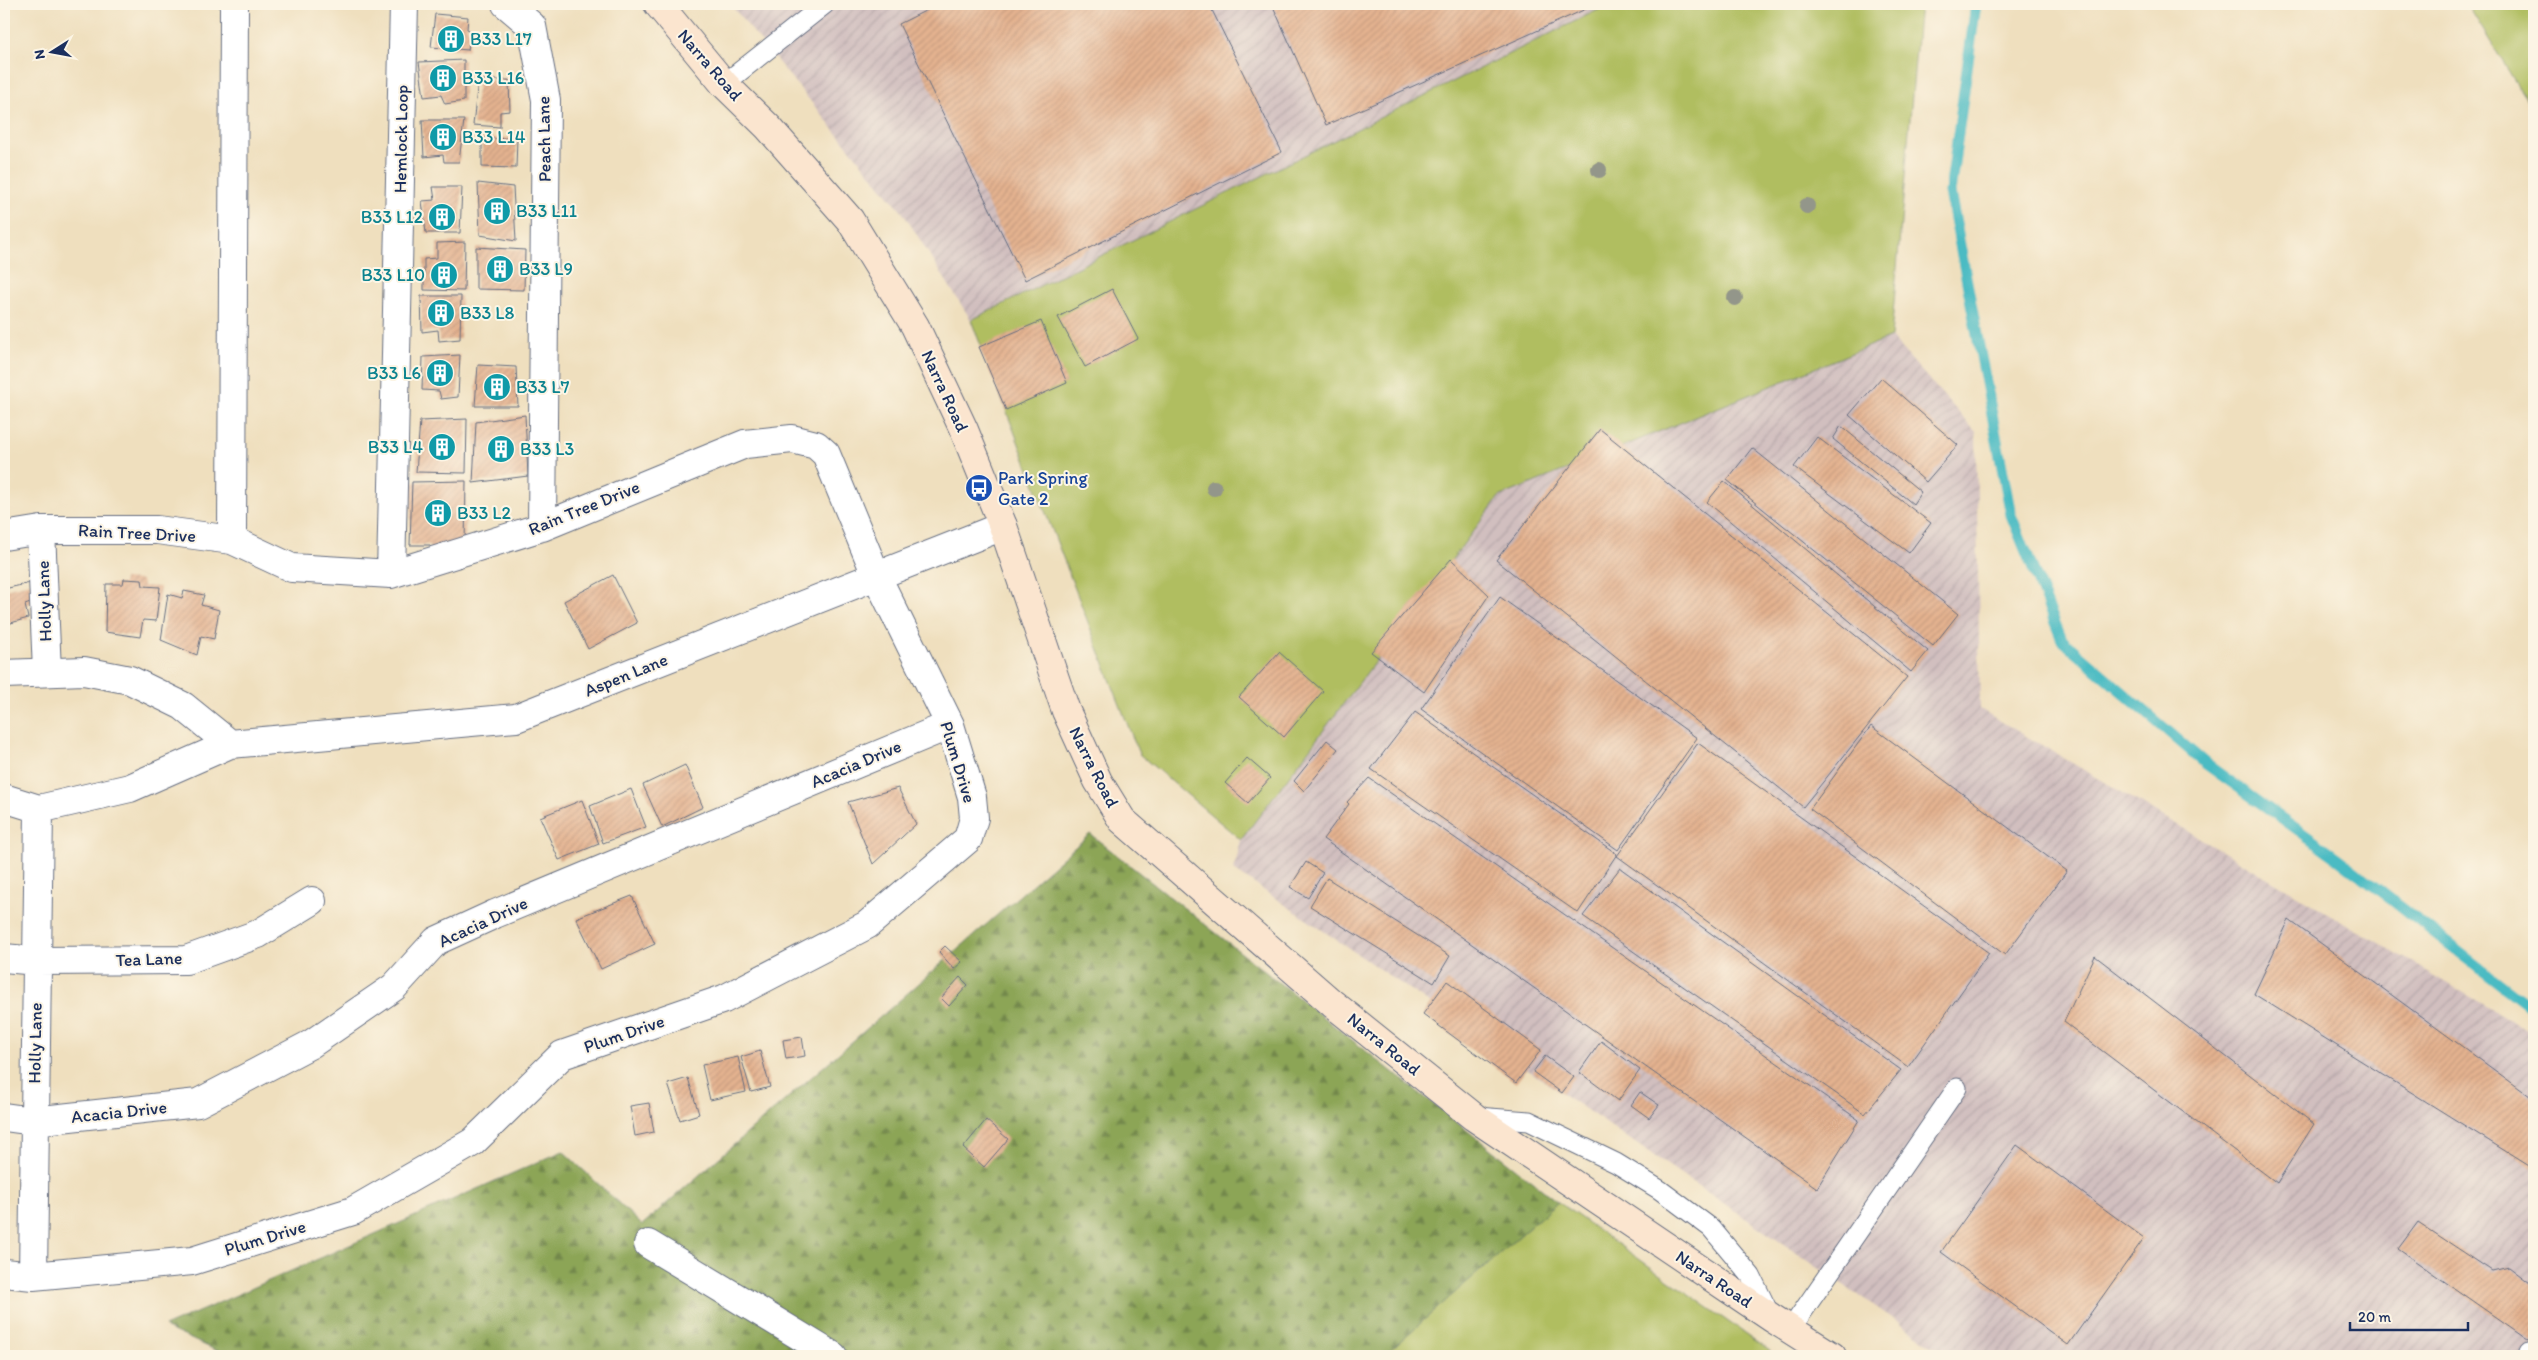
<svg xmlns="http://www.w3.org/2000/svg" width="2538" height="1360" font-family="Itim,sans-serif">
<defs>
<pattern id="industrial-furrows" width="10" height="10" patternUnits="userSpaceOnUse" patternTransform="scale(1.25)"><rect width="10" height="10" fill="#d1bfbf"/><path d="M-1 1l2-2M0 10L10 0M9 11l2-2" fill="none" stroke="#b3a4a7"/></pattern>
<pattern id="forest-firs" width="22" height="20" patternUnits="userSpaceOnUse" patternTransform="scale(1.25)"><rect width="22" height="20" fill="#8ca557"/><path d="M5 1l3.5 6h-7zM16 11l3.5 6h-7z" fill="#72874b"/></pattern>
<pattern id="building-hatch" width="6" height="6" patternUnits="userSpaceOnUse" patternTransform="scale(1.25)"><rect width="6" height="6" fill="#e4b28f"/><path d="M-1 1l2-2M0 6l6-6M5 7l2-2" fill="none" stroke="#c3997e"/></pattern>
</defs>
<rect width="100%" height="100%" fill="#fcf5e5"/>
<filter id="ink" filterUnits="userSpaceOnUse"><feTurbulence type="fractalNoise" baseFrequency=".02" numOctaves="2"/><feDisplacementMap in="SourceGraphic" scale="10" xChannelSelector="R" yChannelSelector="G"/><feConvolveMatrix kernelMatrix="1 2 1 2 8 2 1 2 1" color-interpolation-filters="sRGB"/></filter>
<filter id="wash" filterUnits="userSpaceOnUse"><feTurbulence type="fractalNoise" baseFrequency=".0096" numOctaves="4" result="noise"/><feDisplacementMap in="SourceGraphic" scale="20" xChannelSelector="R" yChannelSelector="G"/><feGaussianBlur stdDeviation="1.12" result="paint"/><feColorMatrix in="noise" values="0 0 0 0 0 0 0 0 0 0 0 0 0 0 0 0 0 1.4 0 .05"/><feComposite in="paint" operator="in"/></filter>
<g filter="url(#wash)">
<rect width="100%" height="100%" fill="#efdfbe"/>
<path fill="url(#industrial-furrows)" d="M730,4h880l-639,316 -68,-107z
M1891,337l85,95 4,277 554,325v322h-586l-714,-486 7,-30 258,-343z"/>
<path fill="#b0be61" stroke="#667660" d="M1610,4h310l-29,333 -392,160 -258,343 -102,-86 -168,-434z
M2467,4h67v108z
M1558,1202l219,154h-394z"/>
<path fill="url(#forest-firs)" stroke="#546a5a" d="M1090,834l468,368 -175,154h-1154l-65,-29 399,-176 79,74z"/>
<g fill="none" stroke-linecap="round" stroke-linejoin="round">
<path stroke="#4cbbc3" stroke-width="11" d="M1976,4l-26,188 61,323 51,125 144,124 134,96 194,150"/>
</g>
<g id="blocks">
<path fill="url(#building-hatch)" d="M939,4h270l73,148 -257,128 -126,-256z
M1272,4h325l-271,121z
M435,14l33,3 -1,12 4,2 -3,19 -37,-3z
M464,60v41l-19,3 -4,-9 -17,2 -5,-35z
M478,80h31l1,31 -10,1v15l-27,-2z
M422,120h42l-5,42h-15l-1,-7 -19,2z
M517,138l-1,30 -34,-1v-28z
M478,183l35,4 3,54 -36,-6z
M433,187h29l-2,46h-34l-4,-32 13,-1z
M465,242l-1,49 -40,-1v-31l13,-1v-15z
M476,247l49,3 -1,40 -48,-1z
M1112,289l26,50 -53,28 -27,-50z
M421,296h40l-1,43 -21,2 -1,-11 -16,2z
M1041,321l26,62 -61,27 -27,-63z
M460,355l-2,42 -17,2 -2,-8 -17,-1 1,-33z
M478,365l38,2 2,39h-43z
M1881,378l77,67 -32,37 -77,-67z
M525,415l3,61 -55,7 3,-61z
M467,419l-1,54 -50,-1 4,-51z
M1841,426l80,66 -8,12 -80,-65z
M1600,429l307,248 -104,130 -307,-247z
M1817,437l114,86 -22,30 -115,-86z
M1752,448l206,166 -25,32 -206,-166z
M466,481l-1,63 -33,9 -2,-8h-20l2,-63z
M1724,481l204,170 -17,21 -204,-170z
M1451,559l38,36 -65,97 -53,-40z
M613,575l24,48 -49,26 -24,-48z
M124,579l18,1 1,6 17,1 -4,34 -13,-1 -3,17 -35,-5 1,-48h17z
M30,583l3,19 -8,3 3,13 -24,7v-36z
M184,591l20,4 -3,10 18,5 -5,29 -13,-3 -4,19 -36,-15 7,-46 14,4z
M1500,597l197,141 -79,112 -197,-141z
M1279,652l44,39 -39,46 -45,-40z
M1415,712l202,142 -39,59 -207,-144z
M1871,726l196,145 -62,84 -195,-146z
M1327,740l11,9 -34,42 -10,-10z
M1698,743l291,210 -81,114 -291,-211z
M1247,758l23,20 -22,25 -23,-20z
M685,765l18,42 -41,20 -19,-42z
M1369,778l490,342 -42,68 -494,-349 26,-35 -2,-2z
M898,788l18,36 -43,40 -25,-62z
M631,789l15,38 -43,16 -13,-37z
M582,800l17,44 -40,16 -19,-43z
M1306,862l17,11 -15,25 -18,-11z
M1620,868l281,202 -36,44 -282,-198z
M1327,878l123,78 -16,27 -124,-77z
M632,896l23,48 -54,25 -25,-51z
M2289,920l245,179v70l-280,-175z
M945,946l17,16 -8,7 -15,-17z
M2095,956l219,168 -37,59 -213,-161z
M960,977l8,8 -19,21 -8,-8z
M1447,981l94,69 -25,33 -93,-69z
M802,1037l3,19 -19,3 -3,-19z
M1601,1041l39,29 -22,31 -39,-29z
M760,1051l10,36 -19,5 -10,-35z
M1545,1056l29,21 -12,16 -29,-21z
M738,1057l8,35 -36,8 -8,-35z
M688,1078l11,36 -19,6 -12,-36z
M1640,1092l19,13 -10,13 -18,-13z
M649,1103l5,29 -19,4 -5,-30z
M986,1120l22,19 -24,28 -21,-19z
M2017,1145l127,93 -76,107 -127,-93z
M2418,1222l74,49 17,-4 25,19v58l-136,-95z"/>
</g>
</g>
<g filter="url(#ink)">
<use href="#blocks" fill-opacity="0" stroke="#656d80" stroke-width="1"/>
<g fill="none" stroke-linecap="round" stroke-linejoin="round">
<g stroke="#656d80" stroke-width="21">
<path id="lane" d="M724,84l101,-80
M1477,1117l52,4 87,42 44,27 51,38 40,48 19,39
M1790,1330l167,-242
M2529,1352l5,4"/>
</g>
<g stroke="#656d80" stroke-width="30">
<path id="street" d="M506,4l26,22 14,74 -4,427
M41,530l6,142
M4,536l37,-6h116l75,10 60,28 99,6 151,-47 203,-83 47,-5 24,6 10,9 50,121 74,150 22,72 2,21 -6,21 -101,86 -143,74 -162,56 -89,87 -120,69 -161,50 -159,15 -29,-3
M232,540l2,-536
M391,574l13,-570
M4,674l80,-3 46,9 53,26 47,38
M4,798l35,11 91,-21 100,-44 286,-26 487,-192
M4,958l33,3 149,-1 72,-26 54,-33
M4,1117l29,4 165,-18 113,-59 83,-57 42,-46 59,-27 455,-189
M648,1244l185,112
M33,1276l6,-467"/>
</g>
<g stroke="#656d80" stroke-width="30">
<path id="secondary" d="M658,4l66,80 44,43 82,93 65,106 49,104 39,96 63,185 32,70 24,39 211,184 141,113 298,201 60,38"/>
</g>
<use href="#lane" stroke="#fff" stroke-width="19"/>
<use href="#street" stroke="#fff" stroke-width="28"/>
<use href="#secondary" stroke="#fbe5cf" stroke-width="28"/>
</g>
<g fill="#93968a">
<circle cx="1599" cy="170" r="8"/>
<circle cx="1807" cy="206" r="8"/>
<circle cx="1735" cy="298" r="8"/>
<circle cx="1214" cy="488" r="8"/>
</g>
</g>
<defs>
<g id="building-disc" transform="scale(1.4375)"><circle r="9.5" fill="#0f9aa8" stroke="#fcf5e5"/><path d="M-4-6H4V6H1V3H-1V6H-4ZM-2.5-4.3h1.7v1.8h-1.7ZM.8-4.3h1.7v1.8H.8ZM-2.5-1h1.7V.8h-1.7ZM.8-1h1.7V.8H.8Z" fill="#fff"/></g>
<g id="bus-disc" transform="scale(1.4375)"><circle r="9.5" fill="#1a4fb4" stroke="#fcf5e5"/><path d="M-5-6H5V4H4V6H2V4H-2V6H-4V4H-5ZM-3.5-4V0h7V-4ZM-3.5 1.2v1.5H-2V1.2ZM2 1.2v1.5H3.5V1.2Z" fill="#fff"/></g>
</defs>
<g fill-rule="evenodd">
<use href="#building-disc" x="451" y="39"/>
<use href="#building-disc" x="443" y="78"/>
<use href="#building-disc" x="443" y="137"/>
<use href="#building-disc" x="497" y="211"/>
<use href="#building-disc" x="442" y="217"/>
<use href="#building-disc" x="500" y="269"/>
<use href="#building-disc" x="444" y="275"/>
<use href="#building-disc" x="441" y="313"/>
<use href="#building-disc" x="440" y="373"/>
<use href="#building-disc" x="497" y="387"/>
<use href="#building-disc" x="442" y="447"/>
<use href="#building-disc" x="501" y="449"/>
<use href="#bus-disc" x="979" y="488"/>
<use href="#building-disc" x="438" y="513"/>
</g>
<g text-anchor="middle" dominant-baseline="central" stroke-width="4" stroke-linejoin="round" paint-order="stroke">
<g font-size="18" fill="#0d838f" stroke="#fcf5e5" text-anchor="start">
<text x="470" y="39">B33 L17</text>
<text x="462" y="78">B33 L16</text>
<text x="462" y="137">B33 L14</text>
<text x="516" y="211">B33 L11</text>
<text x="423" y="217" text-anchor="end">B33 L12</text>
<text x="519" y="269">B33 L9</text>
<text x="425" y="275" text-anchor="end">B33 L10</text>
<text x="460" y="313">B33 L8</text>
<text x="421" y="373" text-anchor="end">B33 L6</text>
<text x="516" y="387">B33 L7</text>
<text x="423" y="447" text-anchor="end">B33 L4</text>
<text x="520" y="449">B33 L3</text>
<text x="457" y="513">B33 L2</text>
</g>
<g font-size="18" fill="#1b2f5e" stroke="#fcf5e5">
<text transform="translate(710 65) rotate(49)">Narra Road</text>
<text transform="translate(401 139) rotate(-89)">Hemlock Loop</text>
<text transform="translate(544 139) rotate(-91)">Peach Lane</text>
<text transform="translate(945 391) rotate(65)">Narra Road</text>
<text transform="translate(584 508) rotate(-22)">Rain Tree Drive</text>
<text transform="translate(137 533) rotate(3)">Rain Tree Drive</text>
<text transform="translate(44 601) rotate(-92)">Holly Lane</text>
<text transform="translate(626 675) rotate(-22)">Aspen Lane</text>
<text transform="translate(958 762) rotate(73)">Plum Drive</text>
<text transform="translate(856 764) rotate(-23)">Acacia Drive</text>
<text transform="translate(1094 767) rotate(63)">Narra Road</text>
<text transform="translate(483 922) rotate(-25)">Acacia Drive</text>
<text transform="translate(149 959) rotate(-2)">Tea Lane</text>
<text transform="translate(624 1034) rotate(-19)">Plum Drive</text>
<text transform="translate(35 1043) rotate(-89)">Holly Lane</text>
<text transform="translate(1384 1044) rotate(39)">Narra Road</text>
<text transform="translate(119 1112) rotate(-6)">Acacia Drive</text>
<text transform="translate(265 1238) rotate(-17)">Plum Drive</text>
<text transform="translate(1714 1279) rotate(34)">Narra Road</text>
</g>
<g font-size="18" fill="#164399" stroke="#fcf5e5" text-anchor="start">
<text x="998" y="478">Park Spring<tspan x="998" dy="21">Gate 2</tspan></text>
</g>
</g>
<rect width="2538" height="1360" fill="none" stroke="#fcf5e5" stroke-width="20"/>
<g transform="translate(52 52) rotate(259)" stroke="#fcf5e5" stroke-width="4" paint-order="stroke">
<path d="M0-4L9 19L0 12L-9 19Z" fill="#1b2f5e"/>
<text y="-8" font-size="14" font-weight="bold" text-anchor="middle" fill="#1b2f5e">N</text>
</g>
<path d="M2350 1322v8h118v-8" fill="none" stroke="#1b2f5e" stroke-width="2.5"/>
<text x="2358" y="1322" font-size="15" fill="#1b2f5e" stroke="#fcf5e5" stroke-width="4" paint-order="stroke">20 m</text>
</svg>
